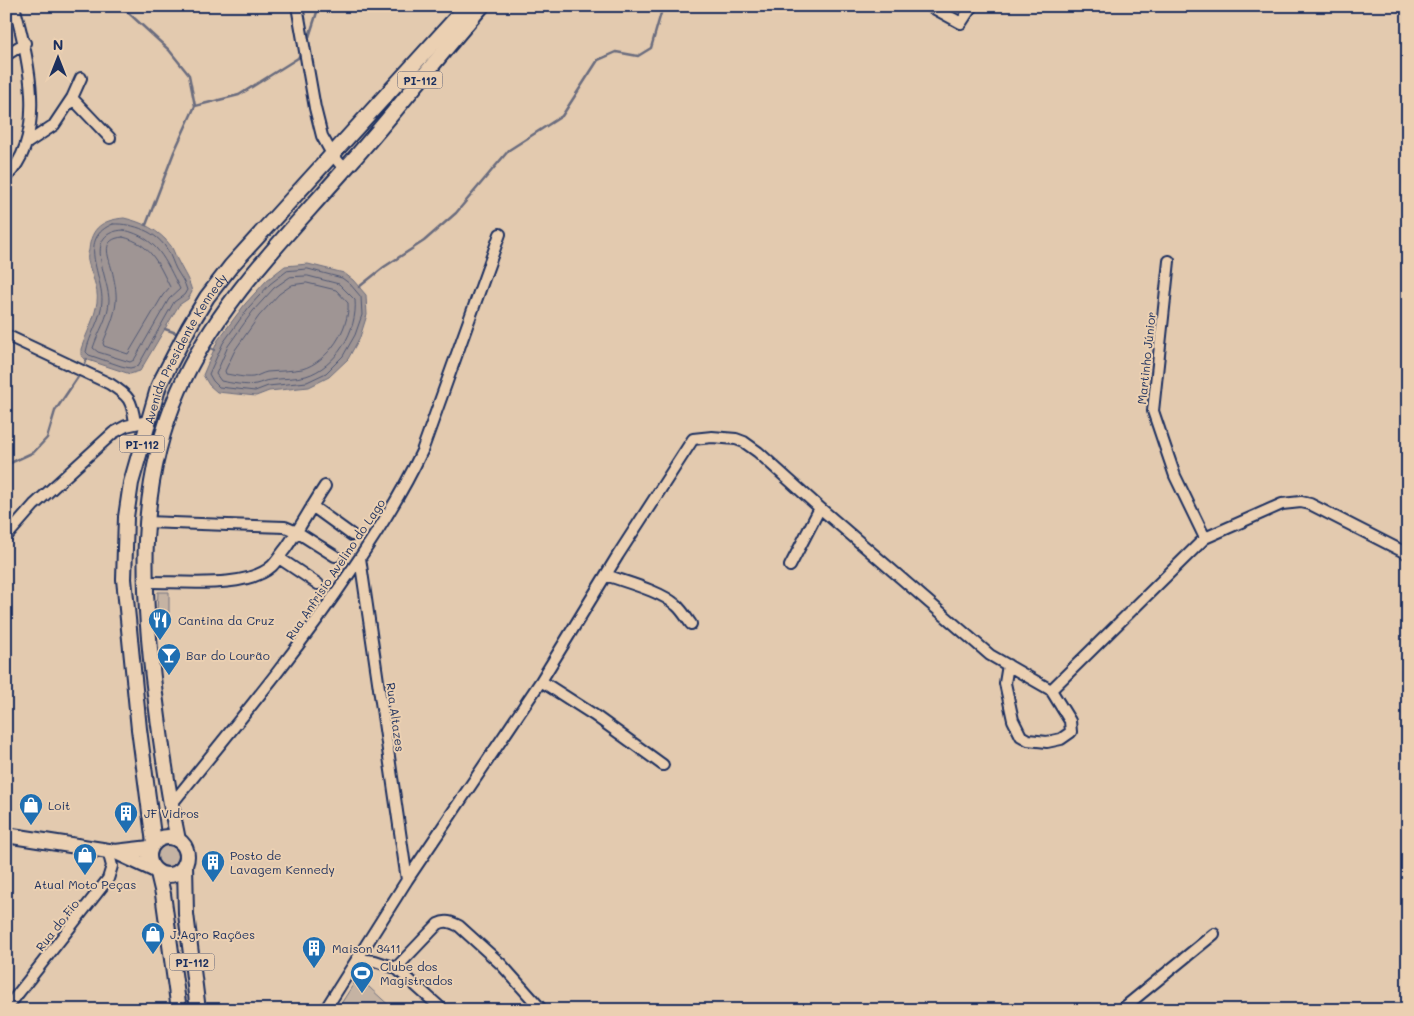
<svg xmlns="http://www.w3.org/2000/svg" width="1414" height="1016" font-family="Mali,sans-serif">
<rect width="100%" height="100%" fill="#e3caaf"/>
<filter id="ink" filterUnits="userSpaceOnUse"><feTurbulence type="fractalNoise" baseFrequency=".02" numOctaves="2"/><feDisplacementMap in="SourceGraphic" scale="10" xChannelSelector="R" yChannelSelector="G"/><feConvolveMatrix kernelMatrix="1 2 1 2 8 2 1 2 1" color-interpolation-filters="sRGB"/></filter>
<g filter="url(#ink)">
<path fill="#c5b3a3" stroke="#707180" d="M158,592h11v21h-12z
M154 856a14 14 0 1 1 28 0a14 14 0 1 1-28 0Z
M358,977l36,33h-57z"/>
<path fill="#9f9594" stroke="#6a6c7e" d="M124,218c18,4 35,12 47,28 3,5 5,12 8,17 5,10 11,18 13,29l-4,7 -9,6 -39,66 -10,3 -36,-12 -11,-4 -2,-3v-6c5,-15 14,-31 16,-47 2,-14 -6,-27 -9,-41 -1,-3 0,-8 1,-11 2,-23 14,-30 35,-32z
M308,264l36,9 9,7 13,15 1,20 -7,22 -12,22 -19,18 -20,10 -40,4 -13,5 -39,-4 -8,-7 -6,-10 15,-35 27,-36 22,-24 18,-14z"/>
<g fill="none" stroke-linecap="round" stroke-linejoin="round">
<path stroke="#505874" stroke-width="1" d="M113,224c20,-1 45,8 55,27 3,5 5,12 8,18 4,7 9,13 11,21l-3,5 -10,7 -36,64 -8,2 -9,-2 -32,-11 -3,-3c3,-17 16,-34 16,-52 0,-27 -25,-62 11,-76z
M124,230c34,8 41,30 56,59l-11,10 -35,61 -4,2 -32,-10 -5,-4c5,-16 16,-31 16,-48 -1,-25 -27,-68 15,-70z
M123,237c28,7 35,26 47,50l-7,8 -35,59 -24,-8 -1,-3c5,-13 12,-27 13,-41 1,-10 -2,-23 -4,-32 -4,-15 -12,-31 11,-33z
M308,269l34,9 8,6 11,13 1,18 -7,20 -12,21 -17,17 -19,9 -39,4 -13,5 -36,-4 -6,-6 -4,-7 14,-31 26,-36 21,-23 17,-13z
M308,276l31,8 16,16c3,30 -19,67 -49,76 -11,3 -24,2 -35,4 -6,0 -10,3 -15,4 -10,2 -25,-1 -35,-3l-5,-7 12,-28 25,-35 21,-23 16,-11z
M307,283l29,7 12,13c2,25 -20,59 -46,66 -11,2 -23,2 -35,3 -5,1 -9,4 -14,5 -8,1 -20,-2 -27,-3l-1,-3 10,-21 24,-34 20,-22 13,-9z"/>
<path stroke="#6a6c7e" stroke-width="2.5" d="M121,6l48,44 20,25 6,31 -21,46 -28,73
M307,43l12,-37
M195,106l44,-11 59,-37 4,-6
M359,287l25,-20 40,-26 32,-28 53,-63 53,-34 36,-56 18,-8 22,4 13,-8 12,-42
M165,329l14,5
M207,346l7,4
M85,363l2,-4
M6,465l28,-13 13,-14 8,-27 23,-34"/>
<g stroke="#1b2f5e" stroke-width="14">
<path id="minor" d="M297,6l18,102 7,28 10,18 13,16
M930,6l31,17 11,-17
M6,55l19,-12
M72,98l38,40
M27,143l27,-18 18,-27 9,-20
M6,177c42,-40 22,-122 8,-171
M1169,261l-16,150 22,65 30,62
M6,335l104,49c19,12 22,16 25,39
M312,506l40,29
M146,522l139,5 12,5 38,24
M6,537l28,-32 79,-72 13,-7 22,-5
M279,558l39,26
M360,558l47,322
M790,566l30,-58
M606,575c19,7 55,16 70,30 6,5 10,12 15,19
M145,582c34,-1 101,8 127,-16 5,-5 9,-12 14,-18 14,-20 25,-41 39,-62
M1008,665l-3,18 8,37 8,16 7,4 19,2 14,-3 10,-7 -1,-11 -19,-31
M541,681l53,34 69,50
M171,805c62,-77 125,-152 180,-234 26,-38 51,-77 71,-120l78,-217
M357,959l18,2 21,7 47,42
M396,968l42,-44c8,-4 13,-2 21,2l42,38 41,46
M6,1009l102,-130 4,-13 -4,-15
M325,1010l82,-130 134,-199 77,-126 75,-116 19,-2 24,2 8,3 14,10 62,56 170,147 61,35 154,-152 77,-34 19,-2 9,2 98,50
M1121,1010l93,-76"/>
</g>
<g stroke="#1b2f5e" stroke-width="18">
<g id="major">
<path d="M6,835l109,17 35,-4"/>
<circle cx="168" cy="856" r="19"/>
<path d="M178,840c-10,-48 -17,-97 -23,-146 -13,-103 -19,-206 24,-304 37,-85 105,-151 165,-220 48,-53 91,-110 138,-164"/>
<path id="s1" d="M154,843l-15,-114 -15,-150 2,-62 5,-34 28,-98 30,-58 18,-30 24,-31 236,-260"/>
<path d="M116,852l37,17"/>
<path d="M185,864l1,50 12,96"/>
<path d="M158,873l5,21 16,116"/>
</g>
</g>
<use href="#minor" stroke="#ebd0b2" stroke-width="10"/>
<use href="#major" stroke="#ebd0b2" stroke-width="14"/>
</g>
</g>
<defs>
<g id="restaurant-pin" transform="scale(1.25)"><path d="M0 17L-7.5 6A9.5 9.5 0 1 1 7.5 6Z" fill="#1f6fb2" stroke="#ebd0b2"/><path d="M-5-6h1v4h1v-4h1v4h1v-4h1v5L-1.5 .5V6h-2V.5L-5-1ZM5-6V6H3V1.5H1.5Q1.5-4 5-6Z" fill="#fff"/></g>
<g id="bar-pin" transform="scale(1.25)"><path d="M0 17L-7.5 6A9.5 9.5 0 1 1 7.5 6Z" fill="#1f6fb2" stroke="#ebd0b2"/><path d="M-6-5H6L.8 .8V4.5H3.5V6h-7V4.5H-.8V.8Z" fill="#fff"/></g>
<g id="shop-pin" transform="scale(1.25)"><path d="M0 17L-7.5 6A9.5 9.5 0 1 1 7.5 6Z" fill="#1f6fb2" stroke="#ebd0b2"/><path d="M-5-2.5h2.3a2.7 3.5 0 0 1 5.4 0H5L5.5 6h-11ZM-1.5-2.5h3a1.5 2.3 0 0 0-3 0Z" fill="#fff"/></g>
<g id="building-pin" transform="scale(1.25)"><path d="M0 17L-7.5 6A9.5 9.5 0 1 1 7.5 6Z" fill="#1f6fb2" stroke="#ebd0b2"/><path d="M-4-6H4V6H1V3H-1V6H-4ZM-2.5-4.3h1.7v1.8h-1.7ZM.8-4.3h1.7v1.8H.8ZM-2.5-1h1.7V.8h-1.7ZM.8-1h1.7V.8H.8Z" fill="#fff"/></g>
<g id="stadium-pin" transform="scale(1.25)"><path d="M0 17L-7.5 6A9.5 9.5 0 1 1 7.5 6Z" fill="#1f6fb2" stroke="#ebd0b2"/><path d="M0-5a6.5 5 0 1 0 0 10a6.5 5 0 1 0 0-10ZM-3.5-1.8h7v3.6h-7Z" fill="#fff"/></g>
</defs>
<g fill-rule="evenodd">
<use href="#restaurant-pin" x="160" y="620"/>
<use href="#bar-pin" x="169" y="655"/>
<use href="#shop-pin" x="31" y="805"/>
<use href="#building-pin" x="126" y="813"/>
<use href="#shop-pin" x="85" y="855"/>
<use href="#building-pin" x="213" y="862"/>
<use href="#shop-pin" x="153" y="934"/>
<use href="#building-pin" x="314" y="948"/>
<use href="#stadium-pin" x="362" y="973"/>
</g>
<g text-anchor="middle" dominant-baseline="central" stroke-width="4" stroke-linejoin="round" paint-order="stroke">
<g fill="#ebd0b2" stroke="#595f77" stroke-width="1">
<rect x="397.5" y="71.5" width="45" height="17" rx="4"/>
<rect x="119.5" y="435.5" width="45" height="17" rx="4"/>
<rect x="169.5" y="953.5" width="45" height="17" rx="4"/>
</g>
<g font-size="11" font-weight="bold" fill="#1b2f5e">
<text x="420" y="80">PI-112</text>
<text x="142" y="444">PI-112</text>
<text x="192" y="962">PI-112</text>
</g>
<g font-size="12" fill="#1b2f5e" stroke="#ebd0b2">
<text stroke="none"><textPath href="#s1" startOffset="508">Avenida Presidente Kennedy</textPath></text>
<text transform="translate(1146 358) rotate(-84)">Martinho Júnior</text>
<text transform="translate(335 569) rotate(-56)">Rua Anfrisio Avelino do Lago</text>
<text transform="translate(396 717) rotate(82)">Rua Altazes</text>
<text transform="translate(57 925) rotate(-52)">Rua do Fio</text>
</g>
<g font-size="12" fill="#1b2f5e" stroke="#ebd0b2" text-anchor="start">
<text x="178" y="620">Cantina da Cruz</text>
<text x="186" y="655">Bar do Lourão</text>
<text x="48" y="805">Loit</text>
<text x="144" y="813">JF Vidros</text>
<text x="230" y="855">Posto de<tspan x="230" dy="14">Lavagem Kennedy</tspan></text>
<text x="85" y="884" text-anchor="middle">Atual Moto Peças</text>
<text x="170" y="934">J.Agro Rações</text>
<text x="332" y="948">Maison 3411</text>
<text x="380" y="966">Clube dos<tspan x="380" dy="14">Magistrados</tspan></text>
</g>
</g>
<rect width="1414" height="1016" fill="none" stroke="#ebd0b2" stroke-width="25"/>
<rect x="12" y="12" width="1389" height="991" fill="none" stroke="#1b2f5e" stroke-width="2" filter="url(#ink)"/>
<g transform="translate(58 58)" stroke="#ebd0b2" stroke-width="4" paint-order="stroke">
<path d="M0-4L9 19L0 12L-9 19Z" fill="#1b2f5e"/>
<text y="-8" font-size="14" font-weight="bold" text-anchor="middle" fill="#1b2f5e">N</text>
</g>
</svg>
